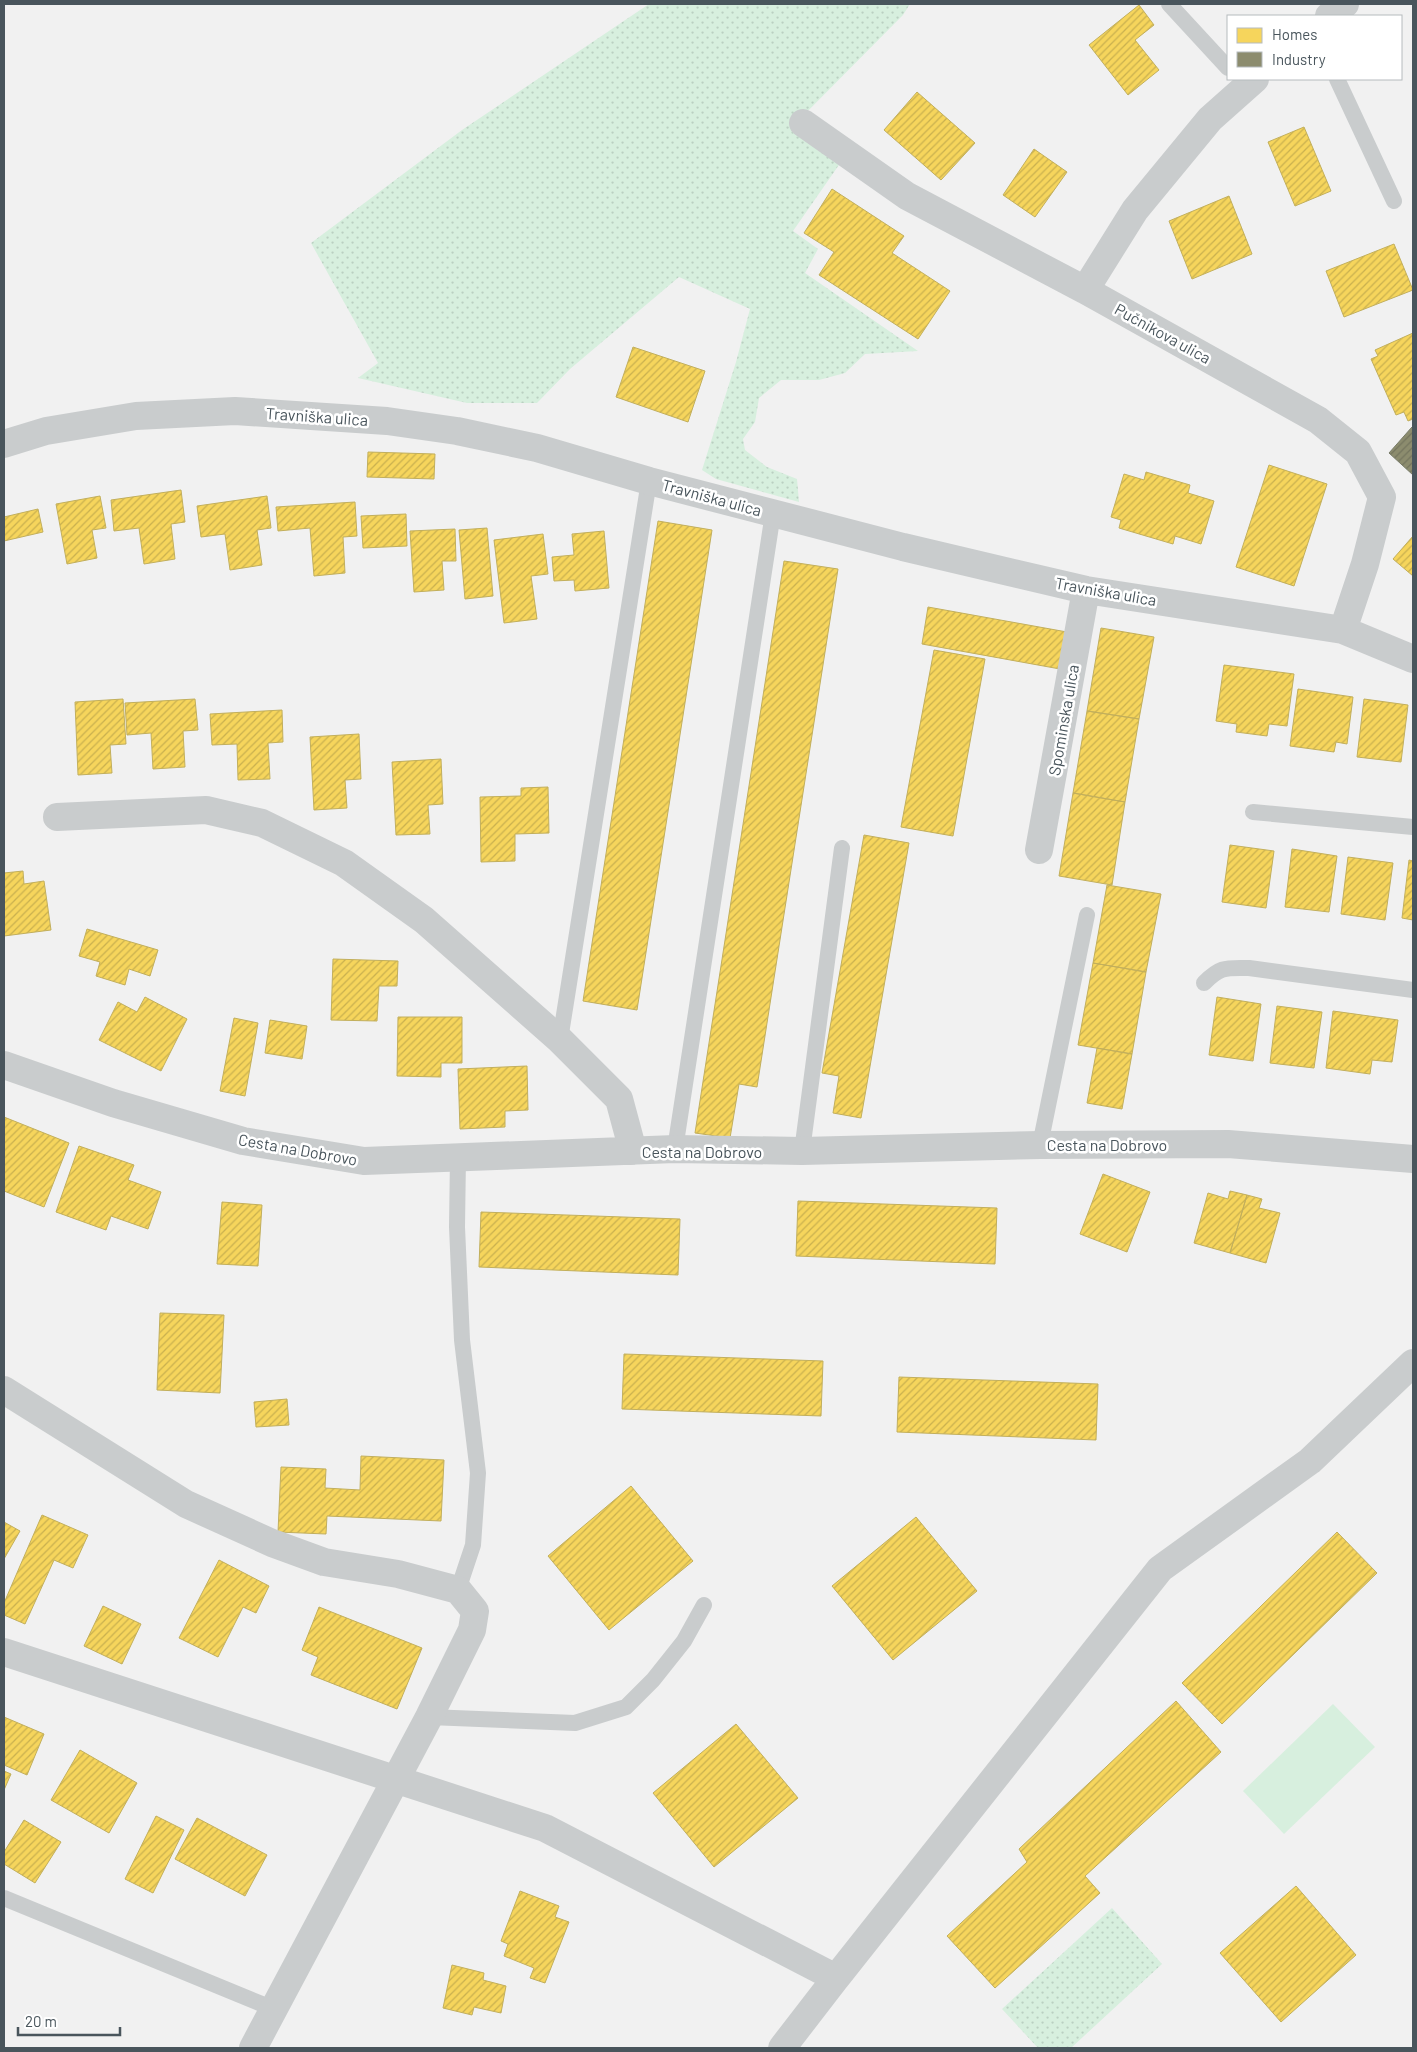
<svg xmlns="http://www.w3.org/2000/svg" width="1417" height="2052" font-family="Barlow,sans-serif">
<defs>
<pattern id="green-dots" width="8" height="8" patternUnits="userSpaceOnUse" patternTransform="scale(1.25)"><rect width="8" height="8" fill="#d7efde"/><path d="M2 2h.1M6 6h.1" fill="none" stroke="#bacfc1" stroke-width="1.8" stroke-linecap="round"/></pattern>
<pattern id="homes-hatch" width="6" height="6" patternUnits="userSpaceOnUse" patternTransform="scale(1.25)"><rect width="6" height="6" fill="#f6d55c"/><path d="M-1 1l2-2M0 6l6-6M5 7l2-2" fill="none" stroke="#c9b04f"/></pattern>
<pattern id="industry-hatch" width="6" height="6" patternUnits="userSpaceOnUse" patternTransform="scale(1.25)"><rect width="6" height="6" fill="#8c8c6e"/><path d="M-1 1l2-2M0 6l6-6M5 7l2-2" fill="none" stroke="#74755e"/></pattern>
</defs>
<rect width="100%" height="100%" fill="#f1f1f1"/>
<path fill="url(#green-dots)" d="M649,4h261l-7,11 -112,113 50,34 -48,69 25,18 -13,24 113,78 -53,3 -20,19 -26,7h-38l-22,18 -4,24 -12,17 2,11 22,17 30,12 2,23 -83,-23 -14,-9 34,-108 14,-53 -71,-32 -109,92 -33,34h-70l-109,-25 20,-15 -67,-120 151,-113z
M1112,1908l50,56 -91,84h-33l-36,-39z"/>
<path fill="#d7efde" d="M1333,1704l42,43 -91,87 -41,-43z"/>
<path fill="url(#homes-hatch)" stroke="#c2af5c" d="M1139,5l15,20 -19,15 24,30 -31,25 -39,-50z
M917,92l58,51 -34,37 -57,-50z
M1304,127l27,64 -36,15 -27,-64z
M1034,149l33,23 -32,45 -32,-22z
M832,189l72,47 -12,17 58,38 -32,48 -99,-64 15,-23 -30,-19z
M1229,196l23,58 -60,25 -23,-58z
M1394,244l19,46 -69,27 -18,-46z
M1413,333v86l-5,2 -4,-9 -8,3 -25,-56 7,-3 -3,-6z
M633,347l72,24 -17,51 -72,-25z
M368,452l67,2 -1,25 -67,-2z
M1269,465l58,19 -33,102 -58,-19z
M1146,472l44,13 -2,8 26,8 -13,43 -26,-8 -2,8 -54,-16 2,-8 -10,-3 13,-43 20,6z
M181,490l4,32 -14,2 4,35 -31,5 -5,-36 -25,3 -3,-31z
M100,496l6,32 -14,2 5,28 -30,6 -11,-60z
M267,496l4,32 -14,2 5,35 -32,5 -5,-36 -24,3 -4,-31z
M355,502l2,34 -14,1 2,36 -31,3 -4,-48 -32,3 -2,-24z
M38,509l5,23 -39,9v-24z
M406,514l1,32 -44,2 -2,-32z
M658,521l54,9 -75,480 -54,-9z
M487,528l6,68 -28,3 -6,-69z
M455,529l1,32h-14l2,29 -30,2 -4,-61z
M604,531l5,57 -34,3 -1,-11 -20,1 -2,-24 22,-2 -2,-21z
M543,534l5,40 -17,2 6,43 -33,4 -10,-83z
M1413,536v40l-20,-17z
M784,561l54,8 -81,518 -18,-3 -9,54 -35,-5z
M928,607l139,25 -7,37 -138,-25z
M1101,628l53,9 -15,82 -52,-8z
M934,650l51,9 -32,177 -52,-9z
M1224,665l70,9 -7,52 -18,-2 -2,12 -31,-4 1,-8 -21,-3z
M1298,689l55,8 -6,47 -11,-2 -2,10 -44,-6z
M123,699l3,45 -16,1 2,28 -34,2 -3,-73z
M195,699l3,31 -15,1 2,36 -32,2 -2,-36 -24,2 -2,-32z
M1364,699l44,6 -7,57 -44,-5z
M282,710l1,32 -15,1 2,36 -32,1 -1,-36 -25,1 -2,-31z
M1087,711l52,8 -14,83 -52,-9z
M359,734l2,45 -16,1 2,28 -33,2 -4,-73z
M441,759l2,45 -15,1 2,29 -34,1 -4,-73z
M548,787l1,46 -34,1v27l-34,1 -1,-65 41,-1v-8z
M1073,793l52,9 -13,83 -53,-9z
M864,835l45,8 -48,275 -28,-5 6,-37 -17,-3z
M1230,845l44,6 -8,57 -44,-6z
M1292,849l45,7 -8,56 -44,-5z
M1348,857l45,6 -8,57 -44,-6z
M1409,860l4,1v59l-11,-2z
M23,871l1,13 20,-3 7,49 -47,6v-63z
M1107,885l54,9 -15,78 -53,-9z
M87,929l71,21 -8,26 -21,-7 -4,16 -29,-9 4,-14 -21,-6z
M333,959l65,2 -1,25h-18l-2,35 -46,-1z
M1093,963l53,9 -14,82 -54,-9z
M145,997l42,22 -26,52 -62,-31 19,-38 19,10z
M1217,997l44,7 -8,57 -44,-6z
M1277,1006l45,6 -8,56 -44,-5z
M1333,1011l65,9 -6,42 -20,-2 -2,14 -44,-6z
M398,1017h64v46h-21v14l-44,-1z
M234,1018l24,5 -13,73 -25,-5z
M270,1020l37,6 -5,33 -37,-6z
M1097,1048l35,6 -10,55 -35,-6z
M527,1066l1,44 -23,1v16l-45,2 -2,-60z
M4,1117l65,26 -25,64 -40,-16z
M79,1146l55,19 -6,15 33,12 -13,37 -37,-13 -5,14 -50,-18z
M1103,1174l47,18 -23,60 -47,-18z
M1230,1191l17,4 -17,58 -36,-10 14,-50 20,6z
M1247,1195l15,4 -3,9 21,5 -14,50 -36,-10z
M798,1201l199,7 -2,56 -199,-8z
M222,1202l40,3 -4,61 -41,-2z
M481,1212l199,7 -2,56 -199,-8z
M160,1313l64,2 -4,78 -63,-3z
M624,1354l199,7 -2,55 -199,-7z
M899,1377l199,7 -2,56 -199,-8z
M287,1399l2,26 -33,2 -2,-25z
M361,1456l83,4 -3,61 -114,-5 -1,18 -48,-2 3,-65 45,2 -1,19 35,2z
M631,1486l62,75 -84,69 -61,-74z
M42,1515l46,20 -15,33 -19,-8 -29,64 -21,-9v-12z
M916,1517l61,74 -84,69 -61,-74z
M4,1522l16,9 -16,28z
M1337,1532l40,41 -155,151 -40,-41z
M219,1560l50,26 -13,27 -13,-6 -25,50 -39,-19z
M103,1606l38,18 -19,40 -38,-18z
M319,1607l103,41 -25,61 -86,-34 7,-18 -16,-7z
M1176,1701l45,51 -136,124 15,17 -105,95 -48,-52 80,-74 -8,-13z
M4,1717l40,17 -17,41 -23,-10z
M736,1724l62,74 -84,69 -61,-74z
M80,1750l57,33 -28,50 -58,-33z
M4,1771l7,3 -7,16z
M156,1816l28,14 -31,63 -28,-14z
M197,1818l70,37 -22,41 -70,-37z
M24,1820l37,22 -26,41 -31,-19v-12z
M1296,1886l60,69 -75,67 -61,-69z
M520,1891l39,15 -4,11 14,5 -24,61 -15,-5 4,-10 -30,-12 4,-12 -7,-3z
M452,1965l32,8 -1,7 23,6 -5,27 -27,-6 -2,8 -29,-7z"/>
<path fill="url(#industry-hatch)" stroke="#787c69" d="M1412,427l1,2v46l-24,-22z"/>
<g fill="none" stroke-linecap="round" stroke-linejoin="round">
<path stroke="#c9cccd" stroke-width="16" d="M1169,4l59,64
M1337,79l57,122
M1253,812l160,15
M1204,983c17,-17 22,-15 45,-15l164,22
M560,1040l89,-559
M1040,1145l47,-230
M675,1149l98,-636
M802,1151l40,-303
M458,1157l-1,70 5,113 16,133 -5,72 -15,45
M429,1717l146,6 51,-16 27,-27 31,-39 20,-36
M4,1898l270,111"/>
<path stroke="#c9cccd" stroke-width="28" d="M1329,16l16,-12
M803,123l104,73 178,94 233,130 40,32 24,45 -17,67 -22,66
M1085,290l50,-80 75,-91 45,-40
M4,444l42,-13 90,-15 99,-5 152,10 70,10 80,17 112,33 254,66 183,43 257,40 70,29
M57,817l149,-7 56,13 82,40 80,57 136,120 59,59 14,52
M1039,850l47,-260
M4,1065l109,38 130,38 121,20 311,-12 127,2 238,-6 188,-1 185,15
M4,1390l182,114 86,39 52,19 74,12 60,16 17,21 -3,19 -43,87 -176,331
M4,1652l541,176 291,150 324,-409 150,-108 103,-98
M782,2048l54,-70"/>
</g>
<g text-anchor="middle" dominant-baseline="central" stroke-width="5" stroke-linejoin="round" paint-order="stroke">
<g font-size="16" fill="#49555c" stroke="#fff">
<text transform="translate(1163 333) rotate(29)">Pučnikova ulica</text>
<text transform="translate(317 416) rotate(4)">Travniška ulica</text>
<text transform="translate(712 497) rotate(15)">Travniška ulica</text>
<text transform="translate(1106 591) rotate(10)">Travniška ulica</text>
<text transform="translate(1063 720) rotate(-80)">Spominska ulica</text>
<text x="1107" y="1144">Cesta na Dobrovo</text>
<text transform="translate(298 1149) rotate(10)">Cesta na Dobrovo</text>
<text x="702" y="1151">Cesta na Dobrovo</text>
</g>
</g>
<rect width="1417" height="2052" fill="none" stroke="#49555c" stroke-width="10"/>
<rect x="1227" y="15" width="175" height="65" fill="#ffffff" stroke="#b6bbbe"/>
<rect x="1237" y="28" width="25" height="15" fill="#f6d55c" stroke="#b6bbbe"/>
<text x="1272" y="40" font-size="15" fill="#49555c">Homes</text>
<rect x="1237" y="52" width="25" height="15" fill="#8c8c6e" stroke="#b6bbbe"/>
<text x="1272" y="65" font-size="15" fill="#49555c">Industry</text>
<path d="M18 2027v8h102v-8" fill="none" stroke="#49555c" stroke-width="2.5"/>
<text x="25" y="2027" font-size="15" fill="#49555c" stroke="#ffffff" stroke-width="4" paint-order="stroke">20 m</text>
</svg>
